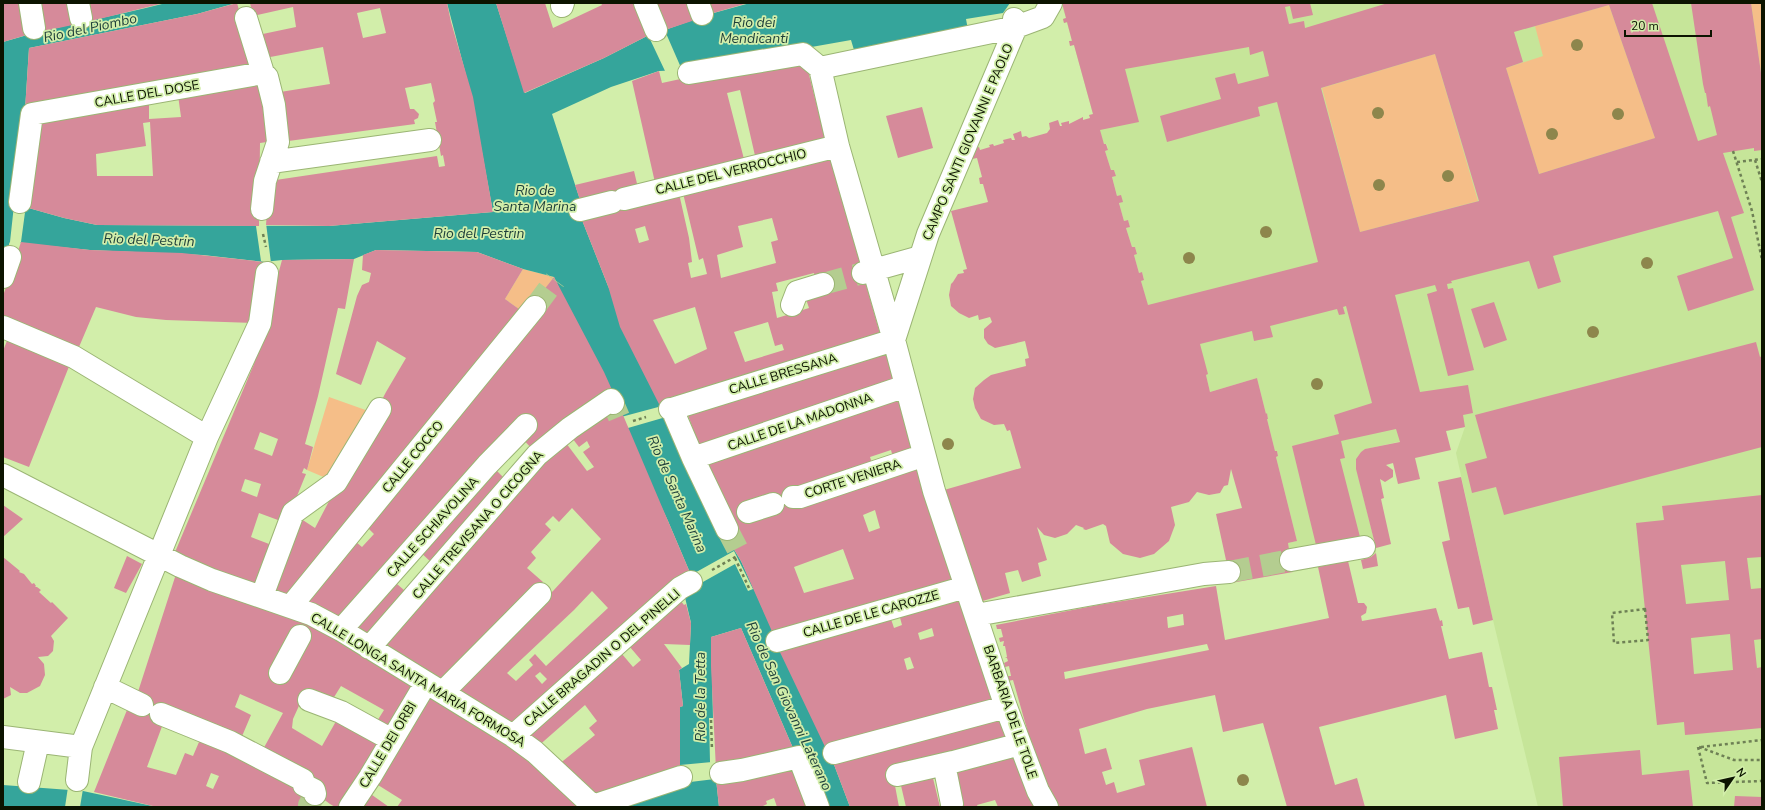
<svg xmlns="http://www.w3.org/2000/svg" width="1765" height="810" font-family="'Nunito Sans',sans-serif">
<rect width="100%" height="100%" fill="#d2eeaa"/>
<path fill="#c6e599" d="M1061,3h701v804h-224l-45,-187 -37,-167 9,-26 -99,22 -5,3 -5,7v8l20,81v5l-5,4 -78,15 -5,-29 9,-2 -21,-84 2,-1 -1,-5h-2l-8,-32 1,-1 -1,-4h-1l-9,-36 -47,14 -4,-17 1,-1 -54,-48 -12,-45 3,-2 -2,-7 -3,1 -5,-18 3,-2 -2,-6h-3l-6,-19 4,-1 -2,-7 -4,1 -12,-44 4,-1 -2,-6h-3l-6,-19 3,-1 -1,-6h-3l-11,-30 -19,-69 -5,-4 3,-1 -5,-17h-3l-1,-4 3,-1z"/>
<path fill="#f5be88" d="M1751,3h11v77z
M1609,5l46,133 -116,36 -33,-106 37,-12 -8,-30z
M1435,54l43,147 -118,31 -38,-144z
M523,269l31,8 -28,37 -21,-15z
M329,397l45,16 -41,68 -26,-11z"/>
<path fill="#35a59b" d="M166,3h70l-39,11 -168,34 -4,62v97l39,11 33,7 232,1 164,-14 -21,-114 -25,-95h49l29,90 79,-35 49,-25 9,-2 48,-17 40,-11h260l-7,10 -37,6 2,11 -114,20 -3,-10 -169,30 -23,1 -48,16 -59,27 30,92 -2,9 28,71 115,245 18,30 92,201 17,45h-27l-27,-52 -55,-127 -30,9 2,81h-4l1,44 6,17 3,28h-115l78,-24 -2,-18v-58l3,-1 -4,-36 10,-6 2,-41 -7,-30 7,-18 -23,-54 -114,-244 -31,-8 -46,-17 -101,-2 -22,9 -72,1 -18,2 -61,-7 -113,-5 -80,-8 -7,19v-219c53,-16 109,-25 163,-39z
M3,785l80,6 74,16h-154z"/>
<path fill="#d2eeaa" d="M665,31l17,39 1,2 -24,1v-2h6l-17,-36z
M14,205h12l-5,37 -1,2h-9l-4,12h-2l5,-14z
M266,223l5,40 -7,1v-2l-3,-1 -5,-35z
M662,406l4,11 -38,11 -7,-11z
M734,551l19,38 -5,2 -13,-27 -41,23 -3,-12z
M712,762l1,16 2,1 -33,4 -2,-18z
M68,787l15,2 -3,18h-15z"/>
<path fill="#d68a9a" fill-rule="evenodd" d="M3,3h22l5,31 -27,8z
M35,3h37l5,21 -37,8z
M83,3h81l-77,19z
M237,3l19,66 -231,41 4,-62 168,-34z
M250,3h197l4,19 22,75 20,115 -164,14 -63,-1 3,-44 168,-25 2,11 6,-1 -2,-11 -2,1 -6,-34h2l-4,-19 2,-2 -4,-18 -26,5 5,21h4l5,5 -1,4 -4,2 1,4 -134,18 -7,-49 56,-9 -7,-37 -58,11 -7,-23 38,-8 -3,-20 -40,9zM380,8l6,25 -23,5 -6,-25z
M496,3h49l8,25 49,-23 -1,-2h39l13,30 -49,25 -80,35z
M651,3h41l6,16 -36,12z
M706,3h42l-38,11z
M1062,3h248l3,12 -20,4 -3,-13 -5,1 4,17 15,-3 1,7 83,-25h264l46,138 19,-6 -7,-29 -2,1 -2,-14h-1l-2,-9 -12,-81h60l11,77v70l-8,1v-3l-31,5 21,60 -13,4 23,73 -66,21 -11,-35 56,-18 -15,-47 -165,45 8,26 -23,7 -9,-28 -78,20 1,2 -5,1 1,5 5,-1 21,82 -26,6 -21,-82 10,-3 -2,-6 -40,10 25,97 48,-7 5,28 -10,2 2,12 -19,4 5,19 -36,8 5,21 -22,5 -5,-21 -7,2 7,5v7l-8,5 -5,-3 4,19 -3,1 10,45 -15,4 -20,-79v-10l5,-7 4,-3 35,-7 -4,-13 -55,12 4,17 -5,1 20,78 -44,8 -24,-99 47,-12 -5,-19 38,-12 -26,-97 -3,1 2,7 -6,1 -2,-6 -67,17 3,11 -19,4 -2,-10 -52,13 8,30 -2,1 4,17 47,-14 9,36 1,-1 1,6h-1l8,32h2l1,5 -2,1 21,84 -9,2 5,29 -62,11 -15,-69 26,-6 -11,-39 -3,16 -4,1 -4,7 -11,2 -12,-3 -8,10 -18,5 4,18 -6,16 -15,13 -14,4 -17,-4 -13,-11 -4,-17 -3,-2 -17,6 -3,-1 1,-1 -8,-3 -9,9 -12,4 -11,-3 -7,-8 10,33 -9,3 3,13 -19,6 -4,-12 -13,3 5,20 -31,9 -35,-112 77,-22 -11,-38 -3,1 -3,-7 -10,1 -13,-6 -6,-11 -2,-9 2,-11 9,-8 7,-5 35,-9 -1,-7 4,-1 -4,-17 -30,7 -7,-4 -4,-6v-9l8,-7 -2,-5 -11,3 -1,-5 -9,3 -10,-5 -8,-7 -2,-11 2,-11 2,-2 5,-8 6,-1 -1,-3 4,-1 -16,-58 37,-9 -5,-18h-3l-1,-6 3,-1 -5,-19 -5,1 -3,-9 10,-3 1,3 10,-3 -1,-2 4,-1 1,2 10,-3 -1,-3 8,-2 1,2h3l-2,-6 8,-3 1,6 4,-1 3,2 18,-5 3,-4 -1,-6 9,-3 2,6h2l-1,-3 8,-2v3l14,-7v3l7,-2 -1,-3 4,-1 -19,-69 -4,1 -1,-5h3l-5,-19 -3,1 -1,-4 3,-1zM1609,5l46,133 -116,36 -33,-106 17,-6 -9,-30zM1249,47l1,8 13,-4 6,25 -31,8 -3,-11 -20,5 6,21 -61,17 7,26 93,-26 -2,-9 19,-5 41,160 -170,43 -7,-24 3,-1 -2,-8 -3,1 -5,-18 3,-1 -2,-7h-3l-6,-19 4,-1 -2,-7 -4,1 -5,-18 4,-1 -2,-7 -4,1 -5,-19 4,-1 -2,-6h-3l-6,-19 3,-1 -2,-6h-2l-4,-14 39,-8 -14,-53zM1435,54l44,147 -119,31 -39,-144z
M805,59l21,83 -70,18 -16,-70 -13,3 18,70 -89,24 -24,-106 27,-10 3,12 60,-13z
M265,79l2,63 -7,1 -1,83 -162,-1 -33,-7 -39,-11 12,-88 112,-20v20l32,-2 -3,-22zM150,122l3,54h-56l-1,-22 50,-8 -3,-23z
M922,107l11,41 -35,10 -12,-42z
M829,154l53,187 -222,65 -40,-79 -12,-41 -28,-71 2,-9 -7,-21 59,-14 5,21 39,-3 11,49 3,24 -4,1 3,15 16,-4 -4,-16 -4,2 -17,-71zM772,218l6,22 -7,2 5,21 -55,15 -4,-23 26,-8 -5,-21zM645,226l4,14 -10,3 -4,-14zM814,273l1,6 -10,17 4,12 -19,6 -4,-4 1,5 -10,3 -5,-26 6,-1 -2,-8zM695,307l12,42 -32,15 -22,-44zM768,322l7,24 7,-2 2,6 -39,12 -11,-30z
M21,242l69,8 92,3 82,9 -10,61 -88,-3 -30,-3 -40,-10 -20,47 -73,-30v-28z
M376,250l101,2 46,17 -18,30 21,15 -234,287 -26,-9 29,-77 20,13 71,-136 20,-34 -29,-17 -16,44 -25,-11 21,-78 5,-11 7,-3 2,-9 -9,-3 1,-15z
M354,259l-9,50 -7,-1 -20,88 -13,48 8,3 -6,23 -3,-2 -2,5 4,1 -20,49 -27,-10 -8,24 26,10 -17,43 -87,-33 81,-193 28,-104zM260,432l18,7 -6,17 -18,-7zM245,479l16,5 -4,13 -16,-6z
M554,277l50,95 9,20 -79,59 -15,-16 -176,191 -46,-24 53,-65 12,10 12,-13 -12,-12z
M1494,302l13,38 -23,8 -13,-39z
M10,333l62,26 -43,108 -26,-10v-106z
M1756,342l4,15 2,-1v91l-258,68 -8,-28 -24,6 -7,-29 22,-6 -12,-43z
M884,346l11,41 -194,64 -16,-44z
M897,392l17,62 -20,7 -3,-11 -21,7 3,9 43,-3 41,123 -183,50 -33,-75 -18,-30 -24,-73zM875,510l5,18 -11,4 -6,-17zM843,549l11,30 -50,14 -10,-26z
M617,401l74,174 -176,157 -65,-42 103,-99 48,-52 -29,-31 -13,14 -6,-6 -8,8 6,6 -20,22 5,6 -9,10 16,14 -100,105 -68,-43 188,-205 24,32 7,-4 -11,-15 7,-5 -3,-6 -8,6 -10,-13zM592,591l16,17 -62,58 -11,-12 -6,6 4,5 -17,16 -9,-8 67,-63zM540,672l7,7 -5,5 -7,-8z
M491,465l16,16 -74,83 -16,-15z
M1461,477l32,143 -20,5 -4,-18 -11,2 -16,-67 8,-2 -12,-58z
M1762,495v62l-15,1 4,31 11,-1v51l-8,1 3,28 5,-1v61l-77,7 -1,-13 -27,3 -21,-202 28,-3 -2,-14zM1725,561l4,39 -43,4 -5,-39zM1730,634l3,36 -39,4 -3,-36z
M3,505l20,14 -20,18z
M1376,553l2,13 -15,3 -2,-9 10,-3z
M127,556l15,8 -16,29 -12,-5z
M3,557l17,14 -1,1 5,2 8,10 2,-1 2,3 -1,1h2l4,3 -2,2 12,11 1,-1 16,16 -17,18 3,5 -1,10 -5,5 -10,1 6,7 1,11 -5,11 -13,7h-7l-10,-6 1,8 -8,4z
M1348,561l10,42h6l3,4 -1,6 -5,3 1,5 74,-13 4,13 2,-1 1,6h-2l8,33 33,-7 7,35h3l5,23h-3l4,19 -43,10 -9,-44 -127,32 16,58 22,-7 8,29h-78l-24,-84 -40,9 -8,-37 -68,14 -68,20 6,25 21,-6 6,21 -10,3 4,13 8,-3 3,11 28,-8 -6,-25 53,-13 15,60h-147l-10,-17 -6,-1 -31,-109 -5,1v-5h3l-2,-10 -4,1 -1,-4 4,-2 -1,-3h-2l2,-1 -1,-6 -1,-5h-2l1,-5 -4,1 -1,-4 4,-1 -2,-8h-4l-1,-4 102,-20 118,-19 9,54 104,-22 -11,-51zM1183,614l1,11 -16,3 -1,-11zM1207,644l2,6 -144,29 -1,-7z
M177,571l102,38 142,76 -30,50 -17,-9 10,-16 -43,-24 -10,16 -24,-14 -14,31 -1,9 30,18 17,-30 49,27 -41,64h-12l-5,-3 -69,-51 22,-40 -43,-19 -5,13 16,8 -11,26 -76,-20 -17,46 29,8 9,-22 8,3 9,-21 115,60 -7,12h-153l-63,-15 35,-87 7,-7zM211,773l8,3 -6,13 -7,-3z
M390,578l21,18 -40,46 -24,-15z
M959,594l33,108 -165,49 -50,-105 112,-33 5,15 8,-3 -4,-15zM932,628l2,8 -14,4 -2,-7zM910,657l4,11 -7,2 -3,-11z
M680,600l4,5 2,-1 5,19 -1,22 -26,-1 18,24 -3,2 4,36 -3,1v58l-85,37 -37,-37 37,-30 -6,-7 8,-7 -12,-16 -49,43 -13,-10 93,-91 17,20 8,-7 -17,-20z
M741,628l55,127 -80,15 -5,-104v-29z
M426,688l69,43 90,76h-188l5,-7 -32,-20z
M1002,717l10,27 -119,31 6,32h-49l-17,-45z
M1014,748l25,59h-41l-3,-7 -18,5 1,2h-15l-11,-42z
M1640,750l2,25 47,-5 4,37h-130l-4,-50z
M794,760l19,47h-36l-3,-9 -8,3 1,3 -4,2v1h-44l-3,-28z
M931,770l9,37h-34l-7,-30z
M365,790l24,17h-35z
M1735,796l27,1v10h-28z"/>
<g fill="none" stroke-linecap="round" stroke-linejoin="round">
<path stroke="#b4cd90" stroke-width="22" stroke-dasharray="22 11" stroke-linecap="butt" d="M823,284l40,-11
M535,307l20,-27
M613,403l6,14
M727,529l13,25 -3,2
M1229,572l62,-12
M311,806l-2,-1 6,-11"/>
<g stroke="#9bb574" stroke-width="24">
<path id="minor" d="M30,3l4,25
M78,3l3,15
M645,3l11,27
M698,3l4,11
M562,6l1,-3
M246,18l17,55 4,4 7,28 4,37 -13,39 -3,28
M689,73l114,-19 17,14
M271,162l159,-22
M624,199l214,-53
M20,202l12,-88 231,-41
M580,210l32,-8
M863,273l57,-16
M3,277l7,-20
M792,305l5,-13 26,-8
M3,327l71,30 133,80
M670,409h2l21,49 34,71
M672,409l222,-69 34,-106 88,-207 -2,-8
M693,458l213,-72
M3,475l177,91 32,14 99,34 30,16 172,106 22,16 58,54 88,-29
M793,497h7l113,-38
M748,512l25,-8
M1291,560l73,-13
M262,596l31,-83 43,-31 44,-73
M291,606l244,-299
M976,615l228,-41 25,-2
M341,630l146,-165 39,-40
M777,641l189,-54
M369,648l168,-193 33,-27 41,-28 2,3
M280,673l20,-37
M105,687l37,18
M443,692l97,-98
M309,700l32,12 51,28
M161,714l69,28 73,38 1,5 10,5 1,4
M513,736l167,-148 11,-6
M3,737l78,10 126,-310 53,-114 7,-50
M834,753l172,-46
M944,764l8,40
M721,773l21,-3 57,-13 19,50
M897,775l56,-13 67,-18
M77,780l4,-33
M29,782l9,-40
M350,807l20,-30 56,-94
M1047,807l-9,-16 -32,-84 -72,-216 -40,-151 -56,-194 -18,-78 196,-41 27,-10 8,-14"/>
</g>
<path stroke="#6e8055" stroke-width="2.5" stroke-dasharray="3 3" stroke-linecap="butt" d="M1733,151l19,60 10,49
M1755,160l7,22
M1737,162l25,-3
M263,234l3,13
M633,421l13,-4
M735,558l14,30
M712,570l25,-14
M1645,609l3,31 -34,3 -2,-30z
M711,720l1,30
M1698,747l9,36 55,-2
M1699,747l35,13h28
M1701,747l61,-7"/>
<use href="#minor" stroke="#fff" stroke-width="22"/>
</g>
<g fill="#8d864c">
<circle cx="1577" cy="45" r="6"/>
<circle cx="1378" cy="113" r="6"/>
<circle cx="1618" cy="114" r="6"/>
<circle cx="1552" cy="134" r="6"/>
<circle cx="1448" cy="176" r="6"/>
<circle cx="1379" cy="185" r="6"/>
<circle cx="1266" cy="232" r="6"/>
<circle cx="1189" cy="258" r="6"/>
<circle cx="1647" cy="263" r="6"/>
<circle cx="1593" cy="332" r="6"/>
<circle cx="1317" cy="384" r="6"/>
<circle cx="948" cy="444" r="6"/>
<circle cx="1243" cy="780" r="6"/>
</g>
<g text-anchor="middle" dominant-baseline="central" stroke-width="3.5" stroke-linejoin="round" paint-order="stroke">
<g font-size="13" fill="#0c1400" stroke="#d2eeaa">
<text transform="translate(147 94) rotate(-10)">CALLE DEL DOSE</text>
<text transform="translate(968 142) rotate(-67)">CAMPO SANTI GIOVANNI E PAOLO</text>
<text transform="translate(731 172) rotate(-14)">CALLE DEL VERROCCHIO</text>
<text transform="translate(783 374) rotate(-17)">CALLE BRESSANA</text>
<text transform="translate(800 422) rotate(-19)">CALLE DE LA MADONNA</text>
<text transform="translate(413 457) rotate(-51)">CALLE COCCO</text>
<text transform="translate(853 479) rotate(-18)">CORTE VENIERA</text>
<text transform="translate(478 525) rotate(-49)">CALLE TREVISANA O CICOGNA</text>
<text transform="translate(433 527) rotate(-48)">CALLE SCHIAVOLINA</text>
<text transform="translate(871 614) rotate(-16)">CALLE DE LE CAROZZE</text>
<text transform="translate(602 658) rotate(-41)">CALLE BRAGADIN O DEL PINELLI</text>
<text transform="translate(418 680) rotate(31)">CALLE LONGA SANTA MARIA FORMOSA</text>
<text transform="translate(1010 712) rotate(71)">BARBARIA DE LE TOLE</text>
<text transform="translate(388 745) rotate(-59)">CALLE DEI ORBI</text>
</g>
<g font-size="14" font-style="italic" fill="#1d3e3a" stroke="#d2eeaa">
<text x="754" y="22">Rio dei<tspan x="754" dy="16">Mendicanti</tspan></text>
<text transform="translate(90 28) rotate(-12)">Rio del Piombo</text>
<text x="535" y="190">Rio de<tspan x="535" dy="16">Santa Marina</tspan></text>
<text x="479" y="233">Rio del Pestrin</text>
<text transform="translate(149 240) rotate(2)">Rio del Pestrin</text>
<text transform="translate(677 494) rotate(66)">Rio de Santa Marina</text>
<text transform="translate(700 697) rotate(-90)">Rio de la Tetta</text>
<text transform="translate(789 706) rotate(65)">Rio de San Giovanni Laterano</text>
</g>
</g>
<rect width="1765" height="810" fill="none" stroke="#0c1400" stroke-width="8"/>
<g transform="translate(1733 778) rotate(56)" stroke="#d2eeaa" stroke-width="3" paint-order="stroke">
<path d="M0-3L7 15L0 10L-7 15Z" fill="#0c1400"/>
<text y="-6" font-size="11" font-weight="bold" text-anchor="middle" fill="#0c1400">N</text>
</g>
<path d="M1625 30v6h86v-6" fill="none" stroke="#0c1400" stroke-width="2"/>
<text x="1631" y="30" font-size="12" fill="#0c1400" stroke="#d2eeaa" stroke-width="3" paint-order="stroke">20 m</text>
</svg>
